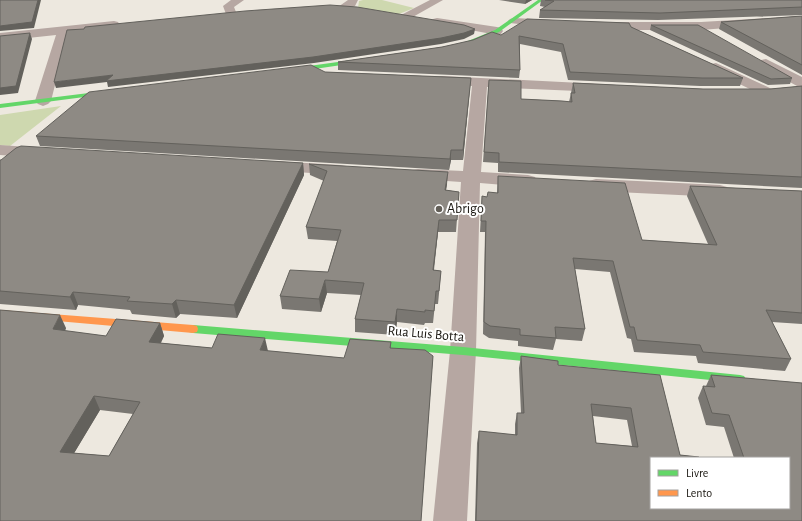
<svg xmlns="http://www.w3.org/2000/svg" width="802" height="521" font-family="'Alegreya Sans',sans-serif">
<rect width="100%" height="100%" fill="#ede8df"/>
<path fill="#ced8af" d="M363,0h19l32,8 -15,6 -41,-6 1,-7z
M61,106l-51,40 -10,-1v-30z"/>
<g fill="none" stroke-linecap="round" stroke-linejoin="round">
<path fill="#b6a7a2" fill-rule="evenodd" d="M231,0h13l-10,7 2,5 -6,3 -4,-1 -3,-8z
M348,0h10l-3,6 -11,4 -4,-1 -2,-2z
M430,0h13l-32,18h-8l-2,-2 2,-2z
M802,16v6l-101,8h-100l-4,-1 -2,-3 2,-3 4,-1h100z
M437,18l60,9 4,1 2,3 -2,3 -4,1 -64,-12 -2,-2 2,-2z
M514,18l39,2 4,2 2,2 -2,2 -4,2 -43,-5 -2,-2 2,-2z
M114,21l4,1 2,3 -2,3 -50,5 -17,68 -3,3 -5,2 -5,-2 -3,-3 21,-66 -56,6v-8z
M766,59l36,18v10l-5,-1 -36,-20 -2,-3 2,-3z
M716,63l56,26 2,3 -2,3 -5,1 -5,-1 -51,-25 -2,-3 2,-3z
M442,76l159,8 5,1 2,3 -2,3 -5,1 -114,-5 -6,85 47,3 7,2 2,4 -2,4 -7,2 -48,-4 -4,168 -9,170h-34l17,-170 11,-169 -43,-3 -6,-1 -3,-4 3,-4 6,-1 45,2 9,-85 -35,-3 -2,-3 2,-3z
M0,145l43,3 6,1 3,4 -3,4 -6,1 -43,-3z
M273,161l67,4 6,1 3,4 -3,4 -6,1 -73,-5 -3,-4 3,-4z
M596,179l124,6 7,2 2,4 -2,4 -7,2 -124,-6 -7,-2 -2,-4 2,-4z"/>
<path fill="#63d668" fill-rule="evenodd" d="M538,0h5l-44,32 -31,12 -5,-1 32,-13z
M367,58l2,1v2l-82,12 -3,-2 3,-2z
M113,90l2,1v2l-115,15v-4z
M193,325l270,22 277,28 4,1 2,3 -2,3 -4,1 -277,-28 -270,-22 -4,-1 -1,-3 1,-3z"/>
<path fill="#ff974d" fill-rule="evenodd" d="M0,310l193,15 4,1 1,3 -1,3 -4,1 -193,-17z"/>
</g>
<path fill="#7a7772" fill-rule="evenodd" d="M499,0h33l-7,4z
M541,0h261v15l-144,5 -119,-2 1,-8 5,-3 -5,-1z
M802,16v59l-83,-46 2,-7z
M651,25l141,53 -2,6 -22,1 -118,-55z
M631,27l112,51 -3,8h-40l-132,-6 -7,-28 -41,-8v26l-1,8 -181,-8v-8l104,-15 59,-12z
M325,72l146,6 -8,82h-12l-2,10 -409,-24 -4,-10z
M489,80l32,19 41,2 7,1 2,-9 2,-10 130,6h67l32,-3v102l-304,-16v-9l-15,-1z
M0,160l303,3 1,12 -67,143 -57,-4 -4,4 -44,-4 -2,-4 -52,-5 -2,5 -76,-6z
M309,164l138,20 -1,6 13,2 -3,40h-18l-4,38 7,1 -1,12 -2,21h-3l-2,19h-8l-1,2 -27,-3 -2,13 -40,-3v-13l6,-24 -34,-2 -6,19 -39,-3 -2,-13 48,-24 9,-31 -29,-2 -2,-12 18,-46 -14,-6z
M498,176l144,64 66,4 -21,-48 3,-10 112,5v133l-30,-2 19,37 -6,12 -87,-8 -2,-7 -62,-4 -3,-13 -4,-1 -17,-66 -35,-3 10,60 -3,12 -26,-2 -3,11 -35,-4v-5l-29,-3 -6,-4 2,-102h-5l2,-36 5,1 10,-4z
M0,310l66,18 -1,3 41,5 54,-13 4,13 -3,7 51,5 56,3 76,7 47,-16v6l42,8 -12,165h-421zM100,410l33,4 -24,42 -35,-3z
M521,356l37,5v4l102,10 20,80 19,2v1h-48v50h138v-50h-55l-10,-31 -18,-2 -8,-27 5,-12h3l5,-11 91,8v138h-327l2,-78 2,-12 36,4v-11l2,-11h4l-2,-45zM593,416l34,4 5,26 -36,-3z"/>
<path fill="#63615c" d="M38,0h3l-7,28 -34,3v-5z
M526,0h6l-7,4z
M475,29l-1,5 -10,5 -23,5 -127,19 -206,24 -1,-5 -51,6 -2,-6z
M30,33l2,6 -14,54 -18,2v-7z
M471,78l-1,9 -7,73v-10z
M451,150v10l-2,10 1,-11z
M303,163l1,12 -67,143 -3,-13z
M448,172l-1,12 -3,18 1,-12z
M439,220l-1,12 -6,50 1,-12z
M325,280l2,13 -6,19 -2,-13z
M73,292l5,13 -2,5 -6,-13z
M176,300l4,14 -4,4 -4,-14z
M397,309v13l-2,13v-13z
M60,315l6,13 -7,15 -6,-14z
M160,323l4,13 -10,19 -5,-13z
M265,338l3,13 -8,-1z
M94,396l6,14 -33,55 -7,-13z"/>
<path fill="#8e8a84" stroke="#63615c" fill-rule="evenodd" d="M0,0h38l-6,22 -32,4z
M545,0h257v7l-142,6 -120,-3 14,-9z
M330,5l27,2 107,18 11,4 -11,4 -23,5 -128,19 -207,24 7,-6 -59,7 13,-52 17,-1 1,-2 160,-16z
M802,16v49l-81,-43z
M527,19l102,4 2,4 112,51h-41l-132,-6 -7,-28 -44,-8 1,34 -182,-8 104,-15 31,-7 19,-8 9,3z
M651,25h47l94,53 -21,1z
M30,33l-14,53 -16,2v-52z
M311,65l14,7 146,6 -8,72h-12l-1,9 -414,-23 53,-44z
M489,80l32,1v18l41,2 10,1 -1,-9h4l-2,-10 130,6h67l32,-3v91l-303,-15v-9l-15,-1z
M21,146l282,17 -69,142 -58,-5 -4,4 -45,-3 3,-4 -57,-5 -3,5 -70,-6v-131h1l15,-12z
M309,164l139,8 -3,18 14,2 -2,28h-18l-6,50 8,1 -2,20h-3l-2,20 -9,-1v2l-28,-3 -2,13 -40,-3 9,-36 -39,-3 -6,19 -39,-3 10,-26 38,2 13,-42 -35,-3 21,-56z
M498,176l127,7 17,57 75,5 -27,-59 112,5v122l-36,-3 25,49 -88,-7 -3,-7 -63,-5 -3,-13h-4l-17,-66 -40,-3 12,71 -30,-2 1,11 -36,-3v-6l-30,-3 -6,-4 2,-101h-5l1,-25 5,1 1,-5 10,1z
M0,310l60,5 -7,14 53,7 10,-17 44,4 -11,19 63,6 6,-14 47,4 -5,12 84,8 6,-19 41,3 -1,6 35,2 8,6 -12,165h-421zM94,396l46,6 -31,54 -49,-4z
M521,356l37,5v4l102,10 20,80 19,2v1h-48v50h138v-50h-45l-15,-43 -17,-2 -9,-27 12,1 -4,-12 91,8v138h-326l3,-90 38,4v-22h7zM591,404l40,4 7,39 -42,-4z"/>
<circle fill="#635f58" stroke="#fff" stroke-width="1.5" cx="439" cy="209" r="4"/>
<g text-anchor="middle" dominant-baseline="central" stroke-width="4" stroke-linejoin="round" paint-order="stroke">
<g font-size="14" fill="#18150f" stroke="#fff" text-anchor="start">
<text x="447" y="209">Abrigo</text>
</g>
<g font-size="14" fill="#18150f" stroke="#fff">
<text transform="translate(426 334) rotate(5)">Rua Luis Botta</text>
</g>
</g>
<rect x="650" y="457" width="140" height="52" fill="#ffffff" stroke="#a3a19f"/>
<rect x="658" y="470" width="20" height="6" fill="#63d668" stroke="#a3a19f"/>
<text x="686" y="477" font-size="12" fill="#18150f">Livre</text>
<rect x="658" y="490" width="20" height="6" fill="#ff974d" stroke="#a3a19f"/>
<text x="686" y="497" font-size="12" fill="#18150f">Lento</text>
</svg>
